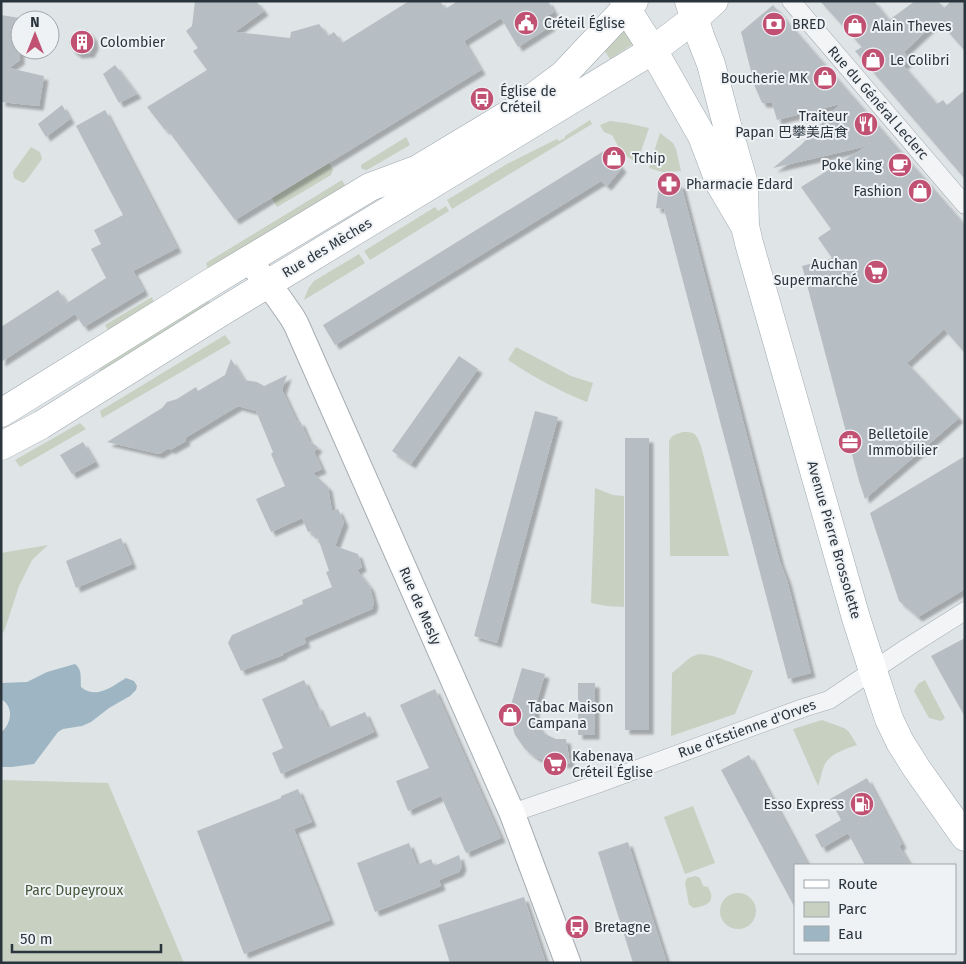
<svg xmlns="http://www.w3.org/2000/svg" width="966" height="964" font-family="'Fira Sans','Noto Sans SC',sans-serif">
<defs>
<filter id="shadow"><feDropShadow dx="4.5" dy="4.5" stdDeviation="1" flood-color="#0004"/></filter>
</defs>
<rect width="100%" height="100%" fill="#dfe4e7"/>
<path fill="#c7d0c1" d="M624,27l12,15 -26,17 -8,-12z
M590,120l2,4 -140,85 -5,-9 60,-36 50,-25 2,2 6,-3v-2z
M610,121l16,2 23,5 -12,35 -15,-10 -10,-18 -8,-3 -4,-7z
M660,133l13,10 3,6 5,22 -19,1 -13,-4z
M406,137l4,8 -43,25 -5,-1 -1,-2v-2z
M31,147l9,5 2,7 -16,22 -3,2 -9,-5 -1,-6z
M329,163l4,7 -2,5 -54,32 -5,-9z
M342,180l5,9 -138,83 -3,-9z
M446,206l3,5 -79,49 -6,-9 71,-44 3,4z
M359,254l6,9 -61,37 4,-11 6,-8z
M152,297l3,9 -45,27 -5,-8z
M208,299l4,8 -112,64 -1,-1 8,-8z
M225,335l6,8 -129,75 -2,-7z
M516,347l55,29 22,7 -6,19c-28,-11 -54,-25 -79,-42z
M80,423l6,6 -66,38 -5,-7z
M683,432c13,0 13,2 18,14l28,110h-59l-1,-114c2,-7 7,-8 14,-10z
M595,488l18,7 11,1v111l-17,-1 -16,-3z
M48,545l-16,15 -13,26 -14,43 -4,7v-83z
M699,654c19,1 37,11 54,17l-18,43 -64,22 1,-63 19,-16z
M925,680l20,38 -4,3 -12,-3 -15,-27 4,-7z
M822,720l22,8 5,4 8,13c-12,4 -28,9 -33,21 -3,6 -3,13 -6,20l-25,-57z
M1,780l107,3 76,180h-183z
M693,806l22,57 -30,11 -21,-57z
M696,876l4,2 3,8 5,1c9,15 -2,19 -14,21l-5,-3 -4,-22 2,-5z
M720 911a18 18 0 1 1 36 0a18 18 0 1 1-36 0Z"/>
<path fill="#9eb6c3" d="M75,664c8,6 5,15 6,23 15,13 32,-1 45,-9l8,3 3,5 -1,4 -6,6 -21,12 -18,14 -9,4 -19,3 -5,3 -24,32 -22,3h-11c0,-8 -1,-26 0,-33 1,-3 3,-4 5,-7 6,-9 6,-22 -5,-28v-16l26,-1 20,-10z"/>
<path fill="#b7bec3" filter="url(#shadow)" d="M195,1h61l8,10 -29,21 55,6 1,-6 28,-8 9,12 6,-4 8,11 67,-42h31l5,8 13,-8h90l6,11 -9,5 6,9 -33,21 -17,-29 -37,23 17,29 -246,150 -68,-91 -2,1 -18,-23 60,-37 -14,-19 5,-3 -12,-17 6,-5z
M820,1h54l15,19 26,-19h23l6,7 7,-7h14v50l-27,-31 -34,32 6,8 -7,5 34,39 6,-4 4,5 18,-15v89l-110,-128 7,-4z
M773,5l192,220v128l-21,-24 -37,34 52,55 -94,81 -6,-18 -57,-215 30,-8 -14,-20 13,-9 -30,-42 66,-41 -94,22 28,-23 39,-41 -63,16 -5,-17h-10l-7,-16 -14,-55z
M1,15l19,3v42l-11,8 35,8 -5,30 -38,-4z
M81,30h6l6,7 1,8 -4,8 -12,1 -6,-4 -2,-4 -1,-4 2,-6 4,-4z
M115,65l22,29 -18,9 -16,-29z
M62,105l8,14 -24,18 -8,-13z
M105,110l72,138 -44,23 11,20 -60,36 -9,-13 -74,48v-35l57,-37 9,13 39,-25 -15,-29 10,-5 -7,-14 29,-15 -47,-89z
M607,149l15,19 -15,18 -6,-5 -266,164 -12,-20z
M681,184l99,378 7,18 24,93 -23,6 -124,-470 -8,-1 3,-23z
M459,356l19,13 -67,95 -19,-13z
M231,359l13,21 13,2 7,4 23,-11 -5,15 15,32 3,-1 9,20 9,6 -4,5 8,17 -9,4 15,14 4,24 6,-2 6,13 -9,24 23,8 4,13 -5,3 13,17 4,16 -2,6 -68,29 2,5 -24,11 1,1 -42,16 -13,-28 4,-8 71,-31 -1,-4 30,-13 -6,-15 3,-1 -11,-33 -3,1 -3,-8 -4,1 -6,-14 -31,14 -15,-33 29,-13 -14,-32 2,-2 -17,-41 -18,-5 -53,32 1,3 -16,9 -1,-2 -10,6 -52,-12 55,-34 5,-6 10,-3 19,-12 2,4 27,-16z
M535,411l23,6 -61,226 -23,-7z
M625,438h24v292h-24z
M83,442l12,20 -23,12 -12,-19z
M965,456v133l-47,28 -19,-16 -29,-88z
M121,538l11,26 -56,24 -10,-27z
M965,638v79l-34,-61z
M522,668l23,6 -10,34v11l4,8 6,7 11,5h10l4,25 -22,-2 -14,-6 -9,-7 -10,-14 -4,-14 -1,-13z
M304,680l12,26h2l10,22 37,-16 9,20 -93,42 -9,-21 11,-5 -21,-49z
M578,683h17v52h-17z
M435,689l66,149 -35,15 -25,-57 -33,15 -12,-30 33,-13 -29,-63z
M749,755l59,110h-13v43l-74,-138z
M867,778l35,66 -3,2 11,19h-45l-17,-32 -26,15 -7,-13 26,-15 -11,-21z
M298,789l14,33 -18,7 36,91 -86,34 -47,-123 84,-33v-2z
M628,842l39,121h-34l-35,-111z
M409,843l8,22 14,-6 3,7 25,-11 3,11 -3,6 -20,8 2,6 -66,26 -18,-49z
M524,897l22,66h-96l-12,-38z"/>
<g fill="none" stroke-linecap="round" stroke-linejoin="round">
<g stroke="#a5acb1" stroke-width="19">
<path id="street" d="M791,1l174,204
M512,813l85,-29 206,-76 26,-8 79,-53 57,-36"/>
</g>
<g stroke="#a5acb1" stroke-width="27">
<path id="secondary" d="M249,260l29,37 14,20 4,7 216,489 56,150"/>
</g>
<g stroke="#a0aab1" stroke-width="29">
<path id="primary" d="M624,1l2,7 27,42 49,86 19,50 23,39
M689,1l11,35 11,28 16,61 17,59 1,42 4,17 107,375 17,53 16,48 11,23 17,27 48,68
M1,413l206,-128 163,-98 48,-18 98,-59 47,-35 63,-67 8,-7
M1,446l40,-21 182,-114 430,-261 41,-31 20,-18"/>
</g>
<use href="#street" stroke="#f2f4f6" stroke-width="18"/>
<use href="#secondary" stroke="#fff" stroke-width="25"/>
<use href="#primary" stroke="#fff" stroke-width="28"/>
</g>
<defs>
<g id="civic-disc" transform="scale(1.25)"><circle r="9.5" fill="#c05173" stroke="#eff2f5"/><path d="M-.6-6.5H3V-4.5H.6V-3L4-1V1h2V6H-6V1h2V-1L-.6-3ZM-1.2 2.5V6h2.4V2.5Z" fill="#fff"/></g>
<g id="bank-disc" transform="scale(1.25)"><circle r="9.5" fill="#c05173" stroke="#eff2f5"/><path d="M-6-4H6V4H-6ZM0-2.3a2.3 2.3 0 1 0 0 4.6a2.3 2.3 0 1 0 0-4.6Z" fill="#fff"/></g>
<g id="shop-disc" transform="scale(1.25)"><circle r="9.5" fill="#c05173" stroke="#eff2f5"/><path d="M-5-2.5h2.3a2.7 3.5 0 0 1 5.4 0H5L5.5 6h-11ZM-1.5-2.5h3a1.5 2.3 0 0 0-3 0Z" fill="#fff"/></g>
<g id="building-disc" transform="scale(1.25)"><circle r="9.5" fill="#c05173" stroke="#eff2f5"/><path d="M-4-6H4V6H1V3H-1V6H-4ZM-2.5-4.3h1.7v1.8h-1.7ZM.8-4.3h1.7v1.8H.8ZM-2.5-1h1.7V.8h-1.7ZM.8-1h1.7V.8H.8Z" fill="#fff"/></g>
<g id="bus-disc" transform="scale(1.25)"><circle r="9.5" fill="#c05173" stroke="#eff2f5"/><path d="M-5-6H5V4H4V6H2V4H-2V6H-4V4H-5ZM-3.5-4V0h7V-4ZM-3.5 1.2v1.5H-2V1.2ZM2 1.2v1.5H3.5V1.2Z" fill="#fff"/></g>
<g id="restaurant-disc" transform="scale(1.25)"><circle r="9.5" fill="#c05173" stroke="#eff2f5"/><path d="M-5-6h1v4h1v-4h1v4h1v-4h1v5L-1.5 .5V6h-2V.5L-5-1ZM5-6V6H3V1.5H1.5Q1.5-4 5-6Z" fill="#fff"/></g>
<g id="cafe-disc" transform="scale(1.25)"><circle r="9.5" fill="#c05173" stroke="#eff2f5"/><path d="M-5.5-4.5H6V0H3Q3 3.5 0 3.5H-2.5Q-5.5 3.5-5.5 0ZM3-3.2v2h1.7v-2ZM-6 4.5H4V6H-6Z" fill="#fff"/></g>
<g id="pharmacy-disc" transform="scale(1.25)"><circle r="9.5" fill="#c05173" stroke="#eff2f5"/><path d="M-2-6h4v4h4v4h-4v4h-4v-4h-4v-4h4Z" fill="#fff"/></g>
<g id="supermarket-disc" transform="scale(1.25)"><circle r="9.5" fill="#c05173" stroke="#eff2f5"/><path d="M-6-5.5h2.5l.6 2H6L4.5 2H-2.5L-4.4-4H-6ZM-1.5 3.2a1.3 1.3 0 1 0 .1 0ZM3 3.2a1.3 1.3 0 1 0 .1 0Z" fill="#fff"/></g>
<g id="office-disc" transform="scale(1.25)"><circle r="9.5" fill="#c05173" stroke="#eff2f5"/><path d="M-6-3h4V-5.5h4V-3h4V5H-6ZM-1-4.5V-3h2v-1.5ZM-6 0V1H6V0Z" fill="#fff"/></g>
<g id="fuel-disc" transform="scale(1.25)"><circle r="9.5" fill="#c05173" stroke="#eff2f5"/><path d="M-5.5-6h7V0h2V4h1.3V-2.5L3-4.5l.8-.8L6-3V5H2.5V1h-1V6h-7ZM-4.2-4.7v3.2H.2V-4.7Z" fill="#fff"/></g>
</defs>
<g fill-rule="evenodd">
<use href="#civic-disc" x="526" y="23"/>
<use href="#bank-disc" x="774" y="24"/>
<use href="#shop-disc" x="855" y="26"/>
<use href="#building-disc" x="82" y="42"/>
<use href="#shop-disc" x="873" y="60"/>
<use href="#shop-disc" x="825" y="78"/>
<use href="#bus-disc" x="482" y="99"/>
<use href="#restaurant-disc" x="866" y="124"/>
<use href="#shop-disc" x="614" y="158"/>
<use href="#cafe-disc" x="900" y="165"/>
<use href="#pharmacy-disc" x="669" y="184"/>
<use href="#shop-disc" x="920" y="191"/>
<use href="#supermarket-disc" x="876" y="272"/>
<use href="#office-disc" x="850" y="442"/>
<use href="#shop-disc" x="510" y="715"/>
<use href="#supermarket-disc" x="555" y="764"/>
<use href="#fuel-disc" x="862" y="804"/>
<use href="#bus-disc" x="577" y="927"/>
</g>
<g text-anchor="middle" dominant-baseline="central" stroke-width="4" stroke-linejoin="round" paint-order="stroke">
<g font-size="14" fill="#2a343d" stroke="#eff2f5" text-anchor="start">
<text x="544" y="23">Créteil Église</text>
<text x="792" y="24">BRED</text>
<text x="872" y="26">Alain Theves</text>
<text x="100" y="42">Colombier</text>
<text x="890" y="60">Le Colibri</text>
<text x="808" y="78" text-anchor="end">Boucherie MK</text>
<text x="500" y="91">Église de<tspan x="500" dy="16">Créteil</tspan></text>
<text x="848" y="116" text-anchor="end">Traiteur<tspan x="848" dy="16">Papan 巴攀美店食</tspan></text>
<text x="632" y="158">Tchip</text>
<text x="882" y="165" text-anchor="end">Poke king</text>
<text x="686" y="184">Pharmacie Edard</text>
<text x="902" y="191" text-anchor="end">Fashion</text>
<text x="858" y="264" text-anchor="end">Auchan<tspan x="858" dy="16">Supermarché</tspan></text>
<text x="868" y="434">Belletoile<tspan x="868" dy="16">Immobilier</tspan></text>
<text x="528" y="707">Tabac Maison<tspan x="528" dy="16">Campana</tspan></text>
<text x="572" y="756">Kabenaya<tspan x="572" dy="16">Créteil Église</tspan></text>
<text x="844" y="804" text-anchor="end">Esso Express</text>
<text x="594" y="927">Bretagne</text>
</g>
<g font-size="14" fill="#2a343d" stroke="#eff2f5">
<text transform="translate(878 103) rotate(49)">Rue du Général Leclerc</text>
<text transform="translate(327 248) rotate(-31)">Rue des Mèches</text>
<text transform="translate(834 540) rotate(74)">Avenue Pierre Brossolette</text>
<text transform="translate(420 606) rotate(66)">Rue de Mesly</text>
<text transform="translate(747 729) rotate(-20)">Rue d'Estienne d'Orves</text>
</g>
<g font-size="14" fill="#435739" stroke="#eff2f5">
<text x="74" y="890">Parc Dupeyroux</text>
</g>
</g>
<rect width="966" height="964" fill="none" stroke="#2a343d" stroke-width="5"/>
<rect x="794" y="864" width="162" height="90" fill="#eff2f5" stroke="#a0a6ab"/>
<rect x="804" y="880" width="25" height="8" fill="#ffffff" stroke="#a0a6ab"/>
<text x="838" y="889" font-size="15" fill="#2a343d">Route</text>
<rect x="804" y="902" width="25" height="15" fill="#c7d0c1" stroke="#a0a6ab"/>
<text x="838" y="914" font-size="15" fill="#2a343d">Parc</text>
<rect x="804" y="926" width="25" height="15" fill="#9eb6c3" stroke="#a0a6ab"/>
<text x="838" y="939" font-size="15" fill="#2a343d">Eau</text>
<g transform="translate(35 35)"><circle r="24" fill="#eff2f5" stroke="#a0a6ab"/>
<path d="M0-4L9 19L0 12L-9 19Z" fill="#c05173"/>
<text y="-8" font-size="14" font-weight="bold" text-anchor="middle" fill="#2a343d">N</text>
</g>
<path d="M12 944v8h149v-8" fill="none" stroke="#2a343d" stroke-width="2.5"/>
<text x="20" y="944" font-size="15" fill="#2a343d" stroke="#eff2f5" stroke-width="4" paint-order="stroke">50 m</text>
</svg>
